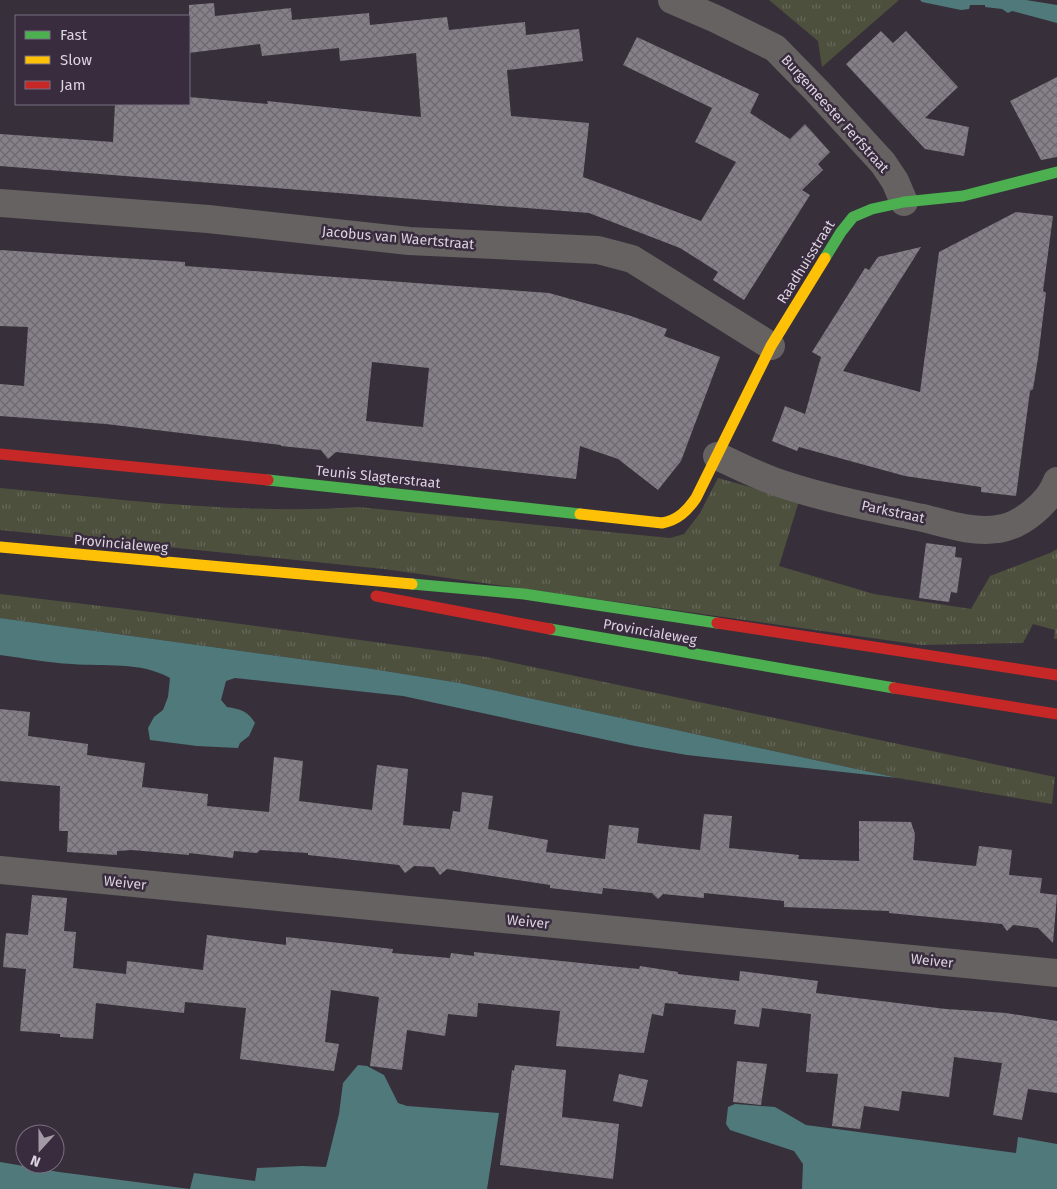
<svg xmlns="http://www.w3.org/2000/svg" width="1057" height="1189" font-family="'Fira Sans',sans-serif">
<defs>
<pattern id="grass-tufts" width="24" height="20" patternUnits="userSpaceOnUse" patternTransform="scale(1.25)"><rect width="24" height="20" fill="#4d503d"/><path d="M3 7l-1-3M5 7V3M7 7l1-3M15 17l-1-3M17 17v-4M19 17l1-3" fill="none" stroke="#666859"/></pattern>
<pattern id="building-cross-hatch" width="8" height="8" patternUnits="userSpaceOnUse" patternTransform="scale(1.25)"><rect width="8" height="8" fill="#868089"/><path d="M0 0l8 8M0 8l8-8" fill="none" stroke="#6e6970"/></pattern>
</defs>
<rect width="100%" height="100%" fill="#37303a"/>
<path fill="url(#grass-tufts)" d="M769,0h130l-77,67 -4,-26z
M718,478l81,23 -20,65 95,28 97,15 19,-33 60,-23 7,-4v90h-3l1,-9 -22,-6 -10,19 -102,2 -537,-76 -384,-39v-42c119,11 239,27 358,19l312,31 14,-4 16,-21z
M0,594l151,18 335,45 569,120 -3,27 -154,-26 -438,-95 -94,-15 -366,-50z"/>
<path fill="#50797b" d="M920,0h106l31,5v18l-45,-12 -4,2 -6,-4 -17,-2v-2h-15l-1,4 -8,1 -39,-8z
M0,618l366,50 94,15 438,95 -211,-23 -52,-9 -232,-50 -168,-18 -9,3 -5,19 6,7c13,2 21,4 28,16l-6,13 -9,7 -2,5 -41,-2 -47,-6 -2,-12 6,-11 9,-7 5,-13 2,-19c-30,-17 -65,-11 -98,-14 -24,-1 -48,-6 -72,-9z
M358,1065l9,1 17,9 14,28 9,3 92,7 -12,76h-487v-27l59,10 131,17 4,-16 61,8 2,-13 45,-2 24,1 13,-53 4,-31z
M735,1104l40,3 31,18 210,28 2,-16 39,7v45h-255l1,-25 -9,-13 -64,-21 -4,-6 2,-17z"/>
<path fill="url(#building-cross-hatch)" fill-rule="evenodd" d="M214,3l1,13 76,-8 1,12 77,-7 1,12 77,-8 2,13 76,-8 1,13 53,-6 4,32 -76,9 4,46 78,7 -6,54 118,44 35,-59 -41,-20 17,-34 -89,-43 14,-28 122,57 -9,19 40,26 15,-15 25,28 -12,12 5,6 -21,20 8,5 -66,105 -31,-20 5,-8 -38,-24 -91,-35 -589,-47v-32l113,8 2,-38h74v-7l79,7 -1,-3 154,16 -5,-64 -76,8 -1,-13 -77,8 -2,-12 -71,9v-48z
M881,31l12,12 13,-12 52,56 -33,31 44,9 -5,29 -39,-7 -79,-85z
M1057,77v80l-16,3 -31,-59z
M1016,212l37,4 -10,75 3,2 -8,65 -5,31 -3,2 -14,105 -35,-4v-5l-76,-11 -106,-29 -2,4 -25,-10 13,-35 20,8 16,-57 -9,-5 53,-84 4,2 9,-13 43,-10 -78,124 77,21 19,-140z
M0,250l185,12v4l364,27 82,23 36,13 -3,7 56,21 -39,104 -23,29 -40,-31 -38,-13 -4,33 -240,-27 -8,7 -7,-9 -40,-4v-1l-175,-21 -106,-8v-32l24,2 4,-59 -28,-1zM372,362l57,6 -6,59 -57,-6z
M926,543l30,4 -1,10 7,1 -5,35 -6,-1 -2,10 -30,-4z
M0,709l30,3 -2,24 60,8 -1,11 58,8 -3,24 66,7 -1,12 62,6 5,-55 29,4 -4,40 73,9 5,-45 31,4 -5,56 47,4 3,-18 7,1 2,-20 31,4 -5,33 60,11 -2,12 59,7 4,-34 30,3 -2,15 63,7 4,-36 28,2 -3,32 70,7 -1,4 61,2v-40l52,1 4,12 -2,26 63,6 3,-20 33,4 -3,25 33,3 -2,15 17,2 -4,48 -15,-15 -25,-3 -6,6 -5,-7 -113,-11v-2l-105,-4v-6l-80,-8v5l-41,-4 -5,5 -6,-6 -49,-5 -1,6 -52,-6v-3l-103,-16 -7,6 -6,-8 -20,-1 -9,7 -6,-8 -91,-10v-2l-48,-3 -3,3 -23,-2 -1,7 -44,-5v2l-57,-5 -15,1v4l-50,-3 1,-21h-9l1,-45 -60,-5z
M32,895l35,3 -3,33 12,1 -3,36 53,6 1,-13 76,9 4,-35 79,10v-8l107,12 -1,4 58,5 1,-5 23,3v-4l165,17 1,-3 38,6v2l61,7 1,-10 78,10 -2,12 130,16 60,4 51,8v72l-29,-4 -6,31 -29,-5 9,-52 -48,-6 -5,40 -47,-6 -3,20 -35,-5 -4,23 -28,-3 6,-52 -32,-2 5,-58 -49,-6 -3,19 -25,-3 2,-14 -71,-7 -2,13 -11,-2 -8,39 -88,-7 4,-35 -82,-8 -1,14 -29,-3 -3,22 -38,-6 -5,40 -32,-4 9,-69 -48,-7 -6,52 14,2 -5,27 -94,-12 6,-51 -61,-6 -1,11 -88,-10 -3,36 -33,-2v-3l-40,-3 6,-62 -23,-2 3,-34 22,2z
M737,1061l30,3 -6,41 -28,-3z
M515,1065l51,5 -4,47 57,7 -6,55 -113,-14 12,-95 2,1z
M619,1074l29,6 -6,27 -29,-6z"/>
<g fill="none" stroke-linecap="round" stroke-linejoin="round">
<path stroke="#666261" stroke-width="28" d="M672,0l44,19 59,29 42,43 66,72 12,18 9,21
M0,203l208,16 201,22 189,9 34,9 139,87
M717,456c20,9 41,20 62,27 47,16 96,25 144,35 24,6 50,15 75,11 23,-3 51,-26 59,-48
M0,870l1057,103"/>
<path stroke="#4caf50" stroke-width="11" d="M825,258l16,-26 12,-15 19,-8 32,-7 59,-6 94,-24
M268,480l312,34
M412,584l112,10 193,29
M550,629l344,59"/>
<path stroke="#ffc107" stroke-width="11" d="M580,514l82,9c16,-3 25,-12 34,-25l75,-152 54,-88
M0,547l412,37"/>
<path stroke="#c62828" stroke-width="11" d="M0,454l268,26
M376,596l174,33
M717,623l340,52
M894,688l163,26"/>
</g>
<g text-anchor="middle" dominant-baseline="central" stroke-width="5" stroke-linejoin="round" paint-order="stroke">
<g font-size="14" fill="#dbd3df" stroke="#382c3e">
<text transform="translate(835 114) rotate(48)">Burgemeester Ferfstraat</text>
<text transform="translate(398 238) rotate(5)">Jacobus van Waertstraat</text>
<text transform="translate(806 262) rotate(-58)">Raadhuisstraat</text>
<text transform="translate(378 477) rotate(6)">Teunis Slagterstraat</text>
<text transform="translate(893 512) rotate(12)">Parkstraat</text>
<text transform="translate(121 544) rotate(5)">Provincialeweg</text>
<text transform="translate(650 632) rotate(10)">Provincialeweg</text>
<text transform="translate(125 883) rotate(6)">Weiver</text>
<text transform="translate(528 922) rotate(6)">Weiver</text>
<text transform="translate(932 961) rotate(6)">Weiver</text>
</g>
</g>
<rect x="15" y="15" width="175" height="90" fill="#382c3e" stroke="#796f7e"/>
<rect x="25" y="31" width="25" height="8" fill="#4caf50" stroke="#796f7e"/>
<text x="60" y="40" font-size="15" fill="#dbd3df">Fast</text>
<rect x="25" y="56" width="25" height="8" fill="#ffc107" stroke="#796f7e"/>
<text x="60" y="65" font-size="15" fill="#dbd3df">Slow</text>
<rect x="25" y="81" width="25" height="8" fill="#c62828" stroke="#796f7e"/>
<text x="60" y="90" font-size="15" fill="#dbd3df">Jam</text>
<g transform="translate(40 1149) rotate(201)"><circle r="24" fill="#382c3e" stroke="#796f7e"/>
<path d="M0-4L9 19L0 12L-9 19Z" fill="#a29aa5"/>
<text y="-8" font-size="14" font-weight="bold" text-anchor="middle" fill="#dbd3df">N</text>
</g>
</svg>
